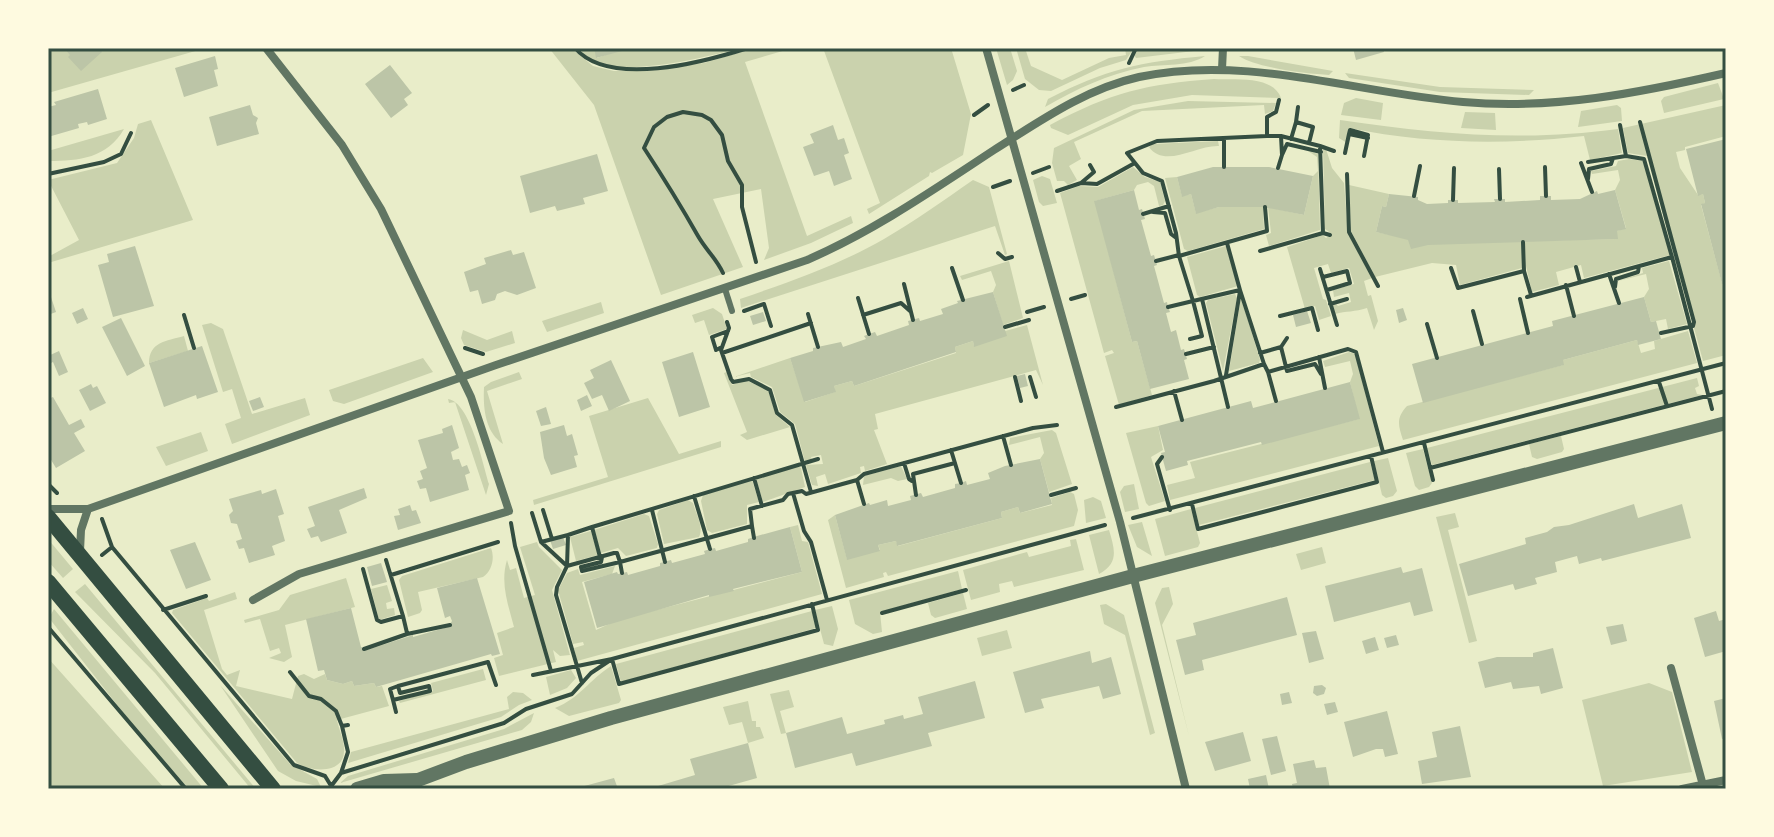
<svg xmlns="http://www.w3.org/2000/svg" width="1774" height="837" font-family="'Golos Text',sans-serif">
<rect width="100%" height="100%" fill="#e9edc9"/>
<path fill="#cad2ad" d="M48,48h158l-158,45z
M549,48h22l22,18 21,5h26l64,-8 51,-15h38l-48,14 62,174 44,-20 2,7 -42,20 -47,17 5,-12 -8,-59 -48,10 30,68 -82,28 -67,-190z
M578,48h16l3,10 28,-10h116c-35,9 -116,30 -149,12 -5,-2 -10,-8 -14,-12z
M823,48h128l20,66 -8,41 -31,18 -2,-1 -1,4 -60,38 -2,-5 13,-6z
M996,48h14l7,23 -4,9 -6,5z
M1016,48h9l6,18 31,14 47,-22 17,-3 -1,-7h9l-8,12 -26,8 -49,23 -12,-1 -14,-11z
M1137,48h61l-4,3 -58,7 -2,-3z
M1205,56c-17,11 -41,8 -61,11 -36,7 -68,22 -99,40l3,-8c58,-30 92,-37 157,-43z
M1239,56h9l85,15 -4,4c-21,-1 -72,-7 -90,-19z
M1345,73l95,14 94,3 -5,5 -89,-3 -91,-14z
M1214,79c21,1 59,-4 67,19l-89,-3 -59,10 -65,30 -17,-7 -1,-3c62,-33 96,-41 164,-46z
M1718,83l6,16 -60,14 -3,-12 3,-4z
M1356,98l27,5 -2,17 -40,-5 3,-12z
M1188,101l88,2 -3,8 -8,3 -1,-9 -122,6 -68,31 7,17 -12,7 8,14 -9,5 -4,-4h-7l-5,-18 2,-15 80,-38z
M1617,105l4,3 1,13 -44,6 3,-16z
M1726,105v31l-41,11v3l-9,2 4,16 18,27 5,-1 2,9 -4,2 21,78 4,1v71l-23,6 -56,-205 -19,-3 -5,-25z
M1465,112l30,1 1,17 -35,-2z
M151,120l42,100 -145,43v-6l31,-17 -31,-60 69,-17 17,-25 4,-14z
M1340,120c97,14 179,22 278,9l4,24 -32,7 -6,-24c-79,9 -156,8 -235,-8l-2,15 -8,-5z
M124,129c-17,29 -44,32 -76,32v-10z
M1218,141l1,5c-23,-1 -54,23 -70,1l4,-3z
M1323,149h3l6,19 12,15 4,51 24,44 -8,3 4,15 3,-1 7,26 -4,9 -7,-22c-12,4 -21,3 -32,6l-2,-9 3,-1 2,2 13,-4 -2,-9 -15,4 -1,-7 21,-6 -5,-16 -18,5 -3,-9 -14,4 9,31 3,1 5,16 -12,4 -4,-14 -10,3 -18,-62 36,-12 3,3 6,-4 -7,-5z
M1308,151l10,3 2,76 -51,16 -3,-11 5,-2 -3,-26 36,8 9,-39 5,-5 -1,-14z
M1629,159l14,2 27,94 -86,23 -3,-13 -25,7 3,13 -27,7 -6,-26 -1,-20 -3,-1v23l-62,17 -4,-20 -24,-2 -57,14 -24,-46 -2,-46 40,9 -3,13 -4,-1 -6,26 53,11 188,-4v-8l9,-3 -11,-38 5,-10 -2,-10 -26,4 -1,-3 25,-5 2,-5z
M1133,167l12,10 15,5 5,19 -2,4 -4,1 -5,-20 -6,-4 -11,3 -3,5 -39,11 37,141 5,-1 15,54 -33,10 -14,-49 9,-3 -2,-3 -8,3 -44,-160 19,-7 19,1z
M1042,176l8,3 7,24 -14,3 -4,-4 -6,-22z
M1177,177l5,19 9,-2 5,19 23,-6h44l1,22 -76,22 -4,-2 -19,-71z
M973,180l16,7 18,67 -2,1 -10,-29 -254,82 -1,-9c49,-17 99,-34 144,-60 31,-18 60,-39 89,-59z
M1226,246l12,40 -38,11 -3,-2 -10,-38z
M1009,261l14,57 -20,7 -10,-33 3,-7 -5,-14 -29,9 -2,-4z
M1669,261l18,63 -19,5 -2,-10 -15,3 -7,-25 5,-8 -3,-15 -28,7 25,-8 -1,-5z
M1235,294l2,4 -14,73 -17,-68 2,-3z
M1241,297l19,63 -1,3 -30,8z
M601,302l3,11 -57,19 -5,-11z
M713,308l9,6 5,15 -18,6 -5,-15 -9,3 -3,-8z
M211,323l12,6 2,6 27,79 53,-16 5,17 -78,29 -7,-20 16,-6 -9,-29 -9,3 -21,-67z
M1027,325l16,60 -7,-15 -161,44 3,15 -4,1 13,34 -22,7 -1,-5 -4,1 1,6 -33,11 -3,-10 -9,3 2,9 -6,-1 -6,-20 17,-1 -2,-9 -10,2 1,3 -7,2 -10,-38 -15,-12 -8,-25 -21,-10 -1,-4 -16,4 56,-19 15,44 30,-10 -1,-6 18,-5 2,5 102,-33 -1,-6 18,-6 1,5 31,-15z
M463,330l24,10 25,-9 3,12 -29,9 -22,-7 -3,-7z
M1688,331l9,32 -294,77c-5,-15 -7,-22 4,-34l156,-41v-5l74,-20 4,13 14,-4 -1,-8z
M184,336l4,15 -39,12c0,-21 17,-22 35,-27z
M1349,352l6,2 24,92 -209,54 -3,-15 28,-7 -5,-16 169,-43 -9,-37 3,-8 -3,-13 -25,6 -2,-6z
M423,358l10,14 -89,32 -11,-3 -4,-11z
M519,372l3,7 -35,12 16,53c-18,-12 -20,-36 -19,-57l7,-5z
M727,372l5,13 13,-5 23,10 8,25 14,12 -43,13 -7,-5 7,-3 -23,-59z
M1697,378l2,8 -4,2 2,6 5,1 -270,70 -5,-17z
M648,398l31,56 42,-13v6l-187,58 -1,-5 75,-23 -19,-61z
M448,399c22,3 35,65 41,85l-3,11 -31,-93 -6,1z
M1158,426l5,24 -12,7 14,44 -16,5 -3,-3 -20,-70z
M1052,430l4,3 16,51 -23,8 -9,-33 4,-6 -4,-16 -31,8 1,-7z
M201,432l7,19 -42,15 -10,-19z
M1561,436l3,13 -2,3 -25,7 -5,-2 -3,-13z
M1423,449l9,34 -3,4 -10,3 -4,-4 -9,-33z
M1388,458l9,33 -4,5 -7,2 -4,-3 -8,-34z
M1370,462l5,18 -176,45 -4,-17z
M798,466l3,2 4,19 -42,15 -7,-23z
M901,466l6,13 -9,2 -7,-3 -28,7 1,-9z
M752,480l7,22 -12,3v19l-35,9 -5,-3 -6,-29 2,-6z
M1134,484l5,25 -14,3 -5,-20 4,-6z
M1070,492l4,2 4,16 -4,16 -186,50 -2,-4 -3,1 1,4 -38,11 -18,-68 7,-5 12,44 33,-9 -2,-5 18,-4 2,5 104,-28 -1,-6 17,-5 2,6 32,-8 -1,-7z
M1093,497l8,4 5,17 -20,5 -2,-23z
M688,500l5,3c3,11 11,24 6,34l-35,7 -7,-30 2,-4z
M1191,509l9,34 -2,4 -33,9 -10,-37z
M1455,513l4,14 -11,3 29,111 -8,2 -33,-126z
M644,514l5,2 9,28 -1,4 -31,8 -8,-8 -17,5 -7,-23z
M1142,522l10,34 -15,-9 -9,-22z
M798,525l4,16 6,1 14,52 -245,67 -3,-13 10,-3 -1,-3 -10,2 -15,-54 9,-17 11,-4 2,6 35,-9 -3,8 -30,8 14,48 22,-10 184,-48 -12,-45z
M1109,530c6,20 10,33 -10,44l-10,-39z
M591,531l7,24 -22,6 -6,-24z
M48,539l25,30 -10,9 -15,-17z
M1076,539l8,31 -70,17 -2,-6 -13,3 1,8 -29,8 -8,-30 64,-18 2,5 42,-11 -1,-6z
M537,542l2,5 23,23 -10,20 18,65 -10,1 -7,-6 3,12 -57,14 -5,-18 9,-3 -6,-22 17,-6c-6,-23 -14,-44 -7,-67l3,10 6,-2 8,30 11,-3 -15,-48z
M1322,547l4,16 -25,7 -5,-16z
M491,548c4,10 1,23 -8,29l-65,15 4,18 -2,3 -12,4 -9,-37 3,-4z
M958,571l4,18 -82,23 2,20 -9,2 -18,-10 -6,-24z
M346,578l9,29 -70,18 7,32 -8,5 -15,-4 12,-5 -2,-5 -9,3 -10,-32 -15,4 -1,-3 35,-10 11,-15z
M85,584l171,205h-5l-96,-116 -80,-81z
M387,585l5,16 -6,2 1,6 7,-1 1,7 -16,5 -8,-31z
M1169,587l4,17 -11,21 27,111 -34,-133 7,-15z
M235,592l2,7 -33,11 18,59 5,6 13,-5 -4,16 56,13 6,-23 6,-2 10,5 11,-5 2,6 16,4 9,-3 2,5 20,-3 2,4 6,-1 7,20 -52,14c2,10 8,22 7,32 -1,22 -33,20 -47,11l-125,-150 1,-3 34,-12 2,3z
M963,593l4,16 -32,9 -4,-3 -3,-12z
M1106,604l18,11 31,118 -5,2 -25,-100 -21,-11 -4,-19z
M832,606l6,23 -5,17 -9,-2 -9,-34z
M54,609l150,180h-21l-134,-171z
M812,611l4,17 -195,54 -5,-18z
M1007,630l5,18 -30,8 -5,-18z
M48,658l117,131h-117z
M611,666l10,34 -2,3 -50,13 -14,-8c25,-10 34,-28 56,-42z
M483,669l3,11 -86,23 -1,-2 34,-10 -2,-8z
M571,670l5,8 -9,10 -17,7 -4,-18z
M1649,683l23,9 20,80 -89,14 -21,-86z
M220,685l70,79 27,15 4,8 -25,-6 -18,-10z
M789,690l5,17 -14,4 6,22 -5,1 -11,-40z
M513,692l10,1 9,7 -13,5 -18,12 -153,46 3,-11 158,-43 -2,-12z
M748,701l4,20h4v6h4l4,11 -16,5 -6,-21 -13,3 -6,-18z
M534,713l-3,9 -9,8 -182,53 8,-7 156,-47z"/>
<path fill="#bcc5a7" d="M64,48h35l3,4 -21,19 -13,-14 2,-2z
M594,48h26l2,3 -26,7z
M1353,48h30l1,4 -28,8z
M215,56l3,13 -4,1 4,16 -34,11 -9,-29z
M390,65l22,28 -8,6 4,6 -17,13 -26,-34z
M98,89l9,30 -19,6 -1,-3 -9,2 1,4 -31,9v-30l8,-2 -2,-3z
M250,105l3,10 5,3 -2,5 3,11 -42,12 -8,-29z
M833,125l5,15 6,-2 5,15 -5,2 8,24 -18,7 -5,-15 -15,5 -11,-29 11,-4 -4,-9z
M1726,139v144l-4,1 -21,-80 4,-1 -2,-9 -5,2 -12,-47z
M597,154l11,37 -25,7 2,6 -28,7 -2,-5 -25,7 -10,-37z
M1213,167h56l44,9 -9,39 -41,-8h-44l-23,7 -5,-20 -9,3 -5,-20z
M1134,190l5,20 3,-1 3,10 -4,1 10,36 3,-1 3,10 -3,1 10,37 3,-1 1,5 2,5 -4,1 5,19 5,-2 5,20 3,-1 3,10 -3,1 5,19 -39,10 -13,-48 -5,1 -38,-141z
M1615,190l11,39 -9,2 1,8 -190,6 -17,4 -3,-9 -32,-8 6,-26 4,1 3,-13 29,3v3l9,4 21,-1v-3h10v3l37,-1 -1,-3h11v3l35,-2v-4h11v4l29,-1 17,-8 1,3z
M135,246l19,60 -41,11 -15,-52 11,-3 -2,-8z
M511,250l2,5 11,-3 12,36 -19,7 -12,-4 -8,3 -2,6 -13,4 -4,-14 -8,2 -6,-20 22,-8 -2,-6z
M48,288l8,24 -8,3z
M993,292l14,44 -33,11 -1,-6 -18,6 1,5 -102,34 -2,-5 -18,5 2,6 -32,10 -14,-44 23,-7v-3l28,-6 2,5 23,-8 -2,-3 5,-2 6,-2 2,4 32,-11 -1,-4 11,-3 1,3 23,-7 -2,-5 17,-6 -1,-2z
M1644,297l7,25 5,-1 5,18 -23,6 -1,-5 -74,20 1,5 -141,38 -11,-39 141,-38 -1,-5z
M83,308l5,11 -11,5 -5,-11z
M1403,308l4,12 -8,3 -3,-13z
M1307,311l4,12 -15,4 -3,-12z
M763,312l3,9 -13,4 -3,-9z
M121,318l24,48 -18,10 -25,-49z
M202,346l16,46 -21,7 -1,-4 -32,12 -15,-44z
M59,351l9,21 -9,4 -6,-14 -4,2 -1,-3v-5z
M693,352l17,55 -31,10 -17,-55z
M611,360l19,41 -21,10 -7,-16 -10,4 -8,-16 10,-5 -4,-8z
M1025,374l3,12 -8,2 -3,-12z
M1350,382l10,37 -98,26 -1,-3 -74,19 1,4 -22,6 -5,-18 4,-1 -7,-26 93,-25 2,7z
M91,384l2,4 4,-2 9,17 -16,8 -11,-21z
M587,395l5,11 -11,5 -4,-11z
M53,397l16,28 12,-6 4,8 -11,6 11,18 -29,17 -8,-13v-56z
M260,397l4,10 -11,4 -4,-10z
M546,407l5,17 -10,2 -5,-15z
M452,425l7,23 -8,4 2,8 6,-1 3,8 5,-2 3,8 -5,2 4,15 -39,12 -4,-14 -6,1 -3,-8 6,-2 -3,-8 7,-3 -9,-28 25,-7 -1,-4z
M564,425l3,11 5,-2 6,21 -4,1 3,11 -26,8 -7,-17 -4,-26z
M1040,459l12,45 -32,9 -2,-6 -17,5 1,6 -105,28 -1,-5 -18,4 2,6 -33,9 -12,-45 34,-12 1,2 17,-5 1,6 23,-6 -1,-4 11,-3 2,4 32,-9v-4l6,-1 5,-2 1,4 23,-6 -2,-6 17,-7z
M364,488l3,10 -28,12 8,23 -26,9 -3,-6 -7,2 -4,-9 8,-3 -7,-19z
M276,489l8,25 -6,2 7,25 -13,5 3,9 -26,8 -5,-15 -5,1 -3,-8 6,-2 -5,-15 -6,-1 -2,-8 4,-4 -4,-12 32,-9 1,4z
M1634,504l4,14 44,-14 9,34 -89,23 -1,-3 -22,6 -2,-8 -22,6 2,10 -22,6 2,6 -22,6 -2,-6 -45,12 -9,-32 67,-20 -1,-6 22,-6 7,-5 15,-2z
M410,505l2,6 4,-1 5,13 -23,7 -4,-14 6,-1 -2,-6z
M790,527l12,45 -69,17 1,2 -25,6v-2l-112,33 -13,-46 33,-10 1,2 9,-2 1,3 32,-9v-3l11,-3 1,3 33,-9 -1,-3 6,-2 5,-1 1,3 32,-9v-3l9,-3z
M563,537l3,8 -13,4 -3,-9z
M195,542l16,38 -25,9 -16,-39z
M381,563l6,19 -15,4 -5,-19z
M1401,567l2,6 19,-5 11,43 -19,5 -4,-14 -76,20 -9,-36z
M477,578l23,76 -8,2 -1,-2 -115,33 -2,-4 -20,3 -2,-5 -9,3 -16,-4 -3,-10 -6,1 -12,-52 45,-11 10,39 6,3 46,-15v2l35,-10 4,-6 -2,-5 -5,2 -8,-30z
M1287,597l10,38 -95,25 2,10 -19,5 -9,-35 20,-5 -3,-12z
M1716,611l3,10 7,-2v32l-21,6 -11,-39z
M1623,624l4,17 -16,4 -5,-18z
M1316,631l8,28 -15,4 -7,-30z
M1396,635l3,10 -12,3 -3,-10z
M1375,637l4,13 -13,4 -4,-13z
M1553,648l10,40 -22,6 -2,-8 -26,3 -2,-7 -26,6 -7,-26 19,-5h36v-4z
M1090,651l2,12 19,-6 10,37 -18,5 -4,-13 -58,13 3,9 -19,5 -12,-41z
M975,681l10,37 -57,15 4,13 -76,20 -4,-13 -57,15 -9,-35 56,-16 5,17 38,-10 -1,-4 19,-5 1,4 19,-5 -5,-17z
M1322,685l4,3 -2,6 -7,2 -4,-3 1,-7z
M1289,692l3,11 -10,2 -2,-11z
M1726,698v40l-4,1 -8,-38z
M1335,702l3,10 -11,3 -3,-11z
M1387,711l11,43 -13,3 -2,-8h-7l-23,8 -9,-35z
M1460,726l11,51 -49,7 -4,-23 19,-4 -5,-25z
M1243,732l8,29 -36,10 -10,-29z
M1277,736l9,35 -15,4 -9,-36z
M748,743l9,35 -39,11h-70l47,-14 -5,-16z
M1314,760l2,8 10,-1 4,22h-37l-1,-5 5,-1 -4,-19z
M1266,775l3,14h-19l-2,-10z
M614,778l4,11h-41v-1z"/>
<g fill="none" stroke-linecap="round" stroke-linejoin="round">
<path stroke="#344e41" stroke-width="4" d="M575,48c34,40 129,14 173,0
M1129,63l7,-15
M1013,90l11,-5
M974,115l14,-10
M1296,122l2,-15
M1640,122l54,200 -1,4 -32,7
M1620,125l6,31
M1267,136v-19l9,-5 3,-12
M1224,138v29
M1291,139l5,-17 17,5 -4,16
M1320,146l14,5
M1345,153l4,-19
M1282,155l5,-11 34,8
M1364,156l4,-21 -18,-5 -1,4 19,4
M1581,163l11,29
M1545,167l1,29
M1278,168l4,-13 -1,-19
M1499,169l1,30
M1033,173l16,-6
M48,174l56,-12 17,-8 10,-21
M1347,174l2,58 29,54
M1588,179l1,-10 22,-5 2,-6
M1081,183l13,-11 -4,-7
M993,187l17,-6
M1057,191l24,-8 16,1 36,-20
M1414,196l6,-30
M1453,200l1,-32
M1153,212l12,1 6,21 4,3
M1143,214l26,-8
M1523,242l1,29 7,24
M1227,243l13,47 -47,11 -14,-45 88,-25 -2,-24
M1260,251l63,-18
M998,253l7,6 7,-2
M1179,256l-3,-23 -14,-52 -19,-8 -16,-20 30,-12 110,-5h14l39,10 3,87 7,2
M1672,257l40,152
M1156,261l23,-6
M1576,267l4,15
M952,268l11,32
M1451,268l7,20 66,-17
M1320,269l17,56
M723,273c-7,-15 -17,-23 -25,-37 -17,-30 -35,-59 -54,-88l10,-21 13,-10 16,-5 19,3 9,5 11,15 6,26 14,24v22l14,55
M1609,274l10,29
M1323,277l24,-6 3,12 -23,7
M904,284l9,36
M1566,285l8,31
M1615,287l1,-8 22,-7 1,-6
M1527,297l145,-40 -28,-98 -18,-3 -38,6
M858,298l11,36
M1071,299l14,-4
M1202,299l26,108
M1520,299l8,34
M1330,304l17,-5
M1168,307l25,-6 9,35 -12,3
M744,311l20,-7 7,22
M1473,311l9,33
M1027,312l17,-5
M808,314l10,33
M184,315l10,33
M863,315l38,-12 9,8
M1280,316l32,-8 6,22
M727,322l2,6 -8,22 10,29 2,3 16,-3 21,11 7,23 15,12 19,67
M1427,324l10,34
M1005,327l24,-7
M722,347l-6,3 -4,-13 16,-6
M1281,347l6,-9
M465,348l18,6
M722,353l89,-30
M1260,353l21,-6 6,24 28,-7 6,10
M1186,354l28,-7
M1319,357l6,31
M1264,364l4,8 80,-23 8,3 27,100
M1268,372l8,29
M1226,375l14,-84
M1015,377l6,24
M1030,377l6,20
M1659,382l8,24
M1174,391l8,29
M1116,407l98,-26 50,-17 -24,-74
M1003,436l8,29
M1424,443l9,37
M951,450l10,33
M1162,457l-5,7 13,46
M904,463l5,16 3,2
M1430,468l296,-77
M754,478l8,28
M857,480l7,24
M48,484l9,9
M793,493l11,38 7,11 16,58
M916,495l-3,-21 42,-11
M1051,495l25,-7
M694,496l16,53
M1192,504l6,25 179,-47 -6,-26
M543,510l9,29
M652,510l13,52
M532,513l9,29 26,24 1,-31 24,-8
M1133,518l593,-155
M102,519l10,28
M511,523l4,23 36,125
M752,526l2,12
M541,542l27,-7
M102,555l10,-8 182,218 31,11 8,13
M600,557l-8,-30 226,-68
M602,557l-1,5 -20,5 1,4 38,-9 2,11
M363,569l14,51 4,2 22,-6 -17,-56
M391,575l107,-33
M163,610l43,-14
M882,613l84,-23
M403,616l4,17
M48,627l138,162
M364,649l43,-15 43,-9
M290,672l19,24 12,3 15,12 6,15
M533,675l79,-16 7,25 199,-54 -6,-26
M582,683l-26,-88 1,-8 10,-21 47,-13h3l3,9 132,-36 -2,-17 33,-9 5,-6 14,-3 4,3 51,-14 7,-6 169,-46 24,-3
M398,686l90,-24 8,23
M393,700l-3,-11 8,-3 2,7 29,-7 1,5 -37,9 3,12
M341,773l7,-21 -6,-26 6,-1
M332,785l9,-12 163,-50 22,-14 46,-15 19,-21 21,-14 493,-134"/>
<path stroke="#617663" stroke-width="6" d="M725,289l7,22"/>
<path stroke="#617663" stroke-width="8" d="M986,48l134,474 66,267
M1222,69l1,-21
M48,509h40l-7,21 -1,21
M88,509l408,-144 311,-105c67,-29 126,-70 187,-110 46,-29 91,-61 145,-73 107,-23 217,16 324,25 90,8 176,-9 263,-29
M253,600l46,-26 210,-63 -38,-114 -90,-188 -39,-64 -76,-97
M1671,668l33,121
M1682,789l44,-9"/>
<path stroke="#617663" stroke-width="14" d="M357,789l27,-8 33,-1
M404,789l14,-9 48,-18 145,-44 522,-142 593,-153"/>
<path stroke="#344e41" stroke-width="16" d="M48,517l225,272
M48,582l173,207"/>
</g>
<rect width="1774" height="837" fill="none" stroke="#fefae0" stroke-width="100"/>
<rect x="50" y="50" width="1674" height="737" fill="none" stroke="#344e41" stroke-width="3"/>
</svg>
